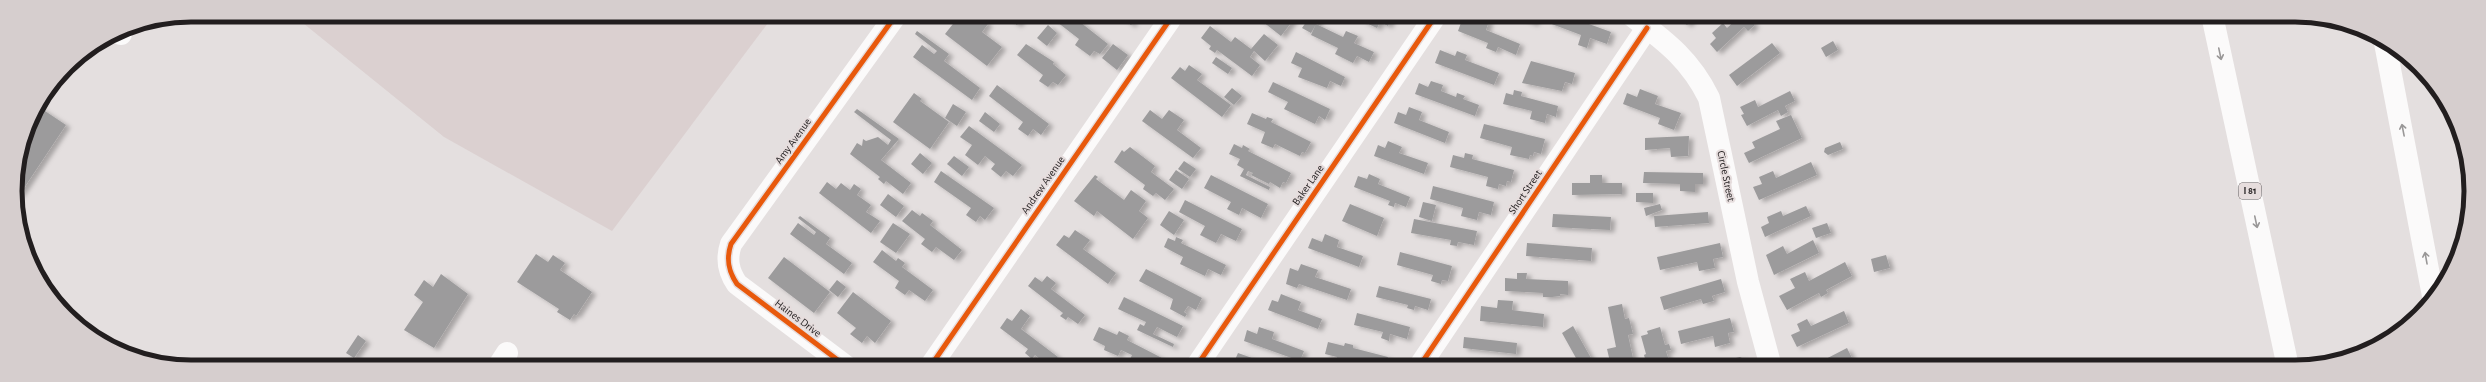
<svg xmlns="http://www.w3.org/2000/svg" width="2486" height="382" font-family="'Alegreya Sans',sans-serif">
<defs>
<filter id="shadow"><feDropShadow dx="4.5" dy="2.5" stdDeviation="2" flood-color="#0004"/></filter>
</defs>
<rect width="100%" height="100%" fill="#e4dfdf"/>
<path fill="#dbd0d0" d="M293,15h481l-162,216 -168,-94z"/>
<path fill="#9c9b9c" filter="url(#shadow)" d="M960,15l10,8 7,-8 11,9 -6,8 20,15 -15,19 -42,-32z
M1004,15h21l-8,10z
M1048,15h23l37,29 -8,10 -6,-3 -4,5 -15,-11 4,-6z
M1118,15h7l9,7 -3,3z
M1254,15h43l-16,21z
M1311,15l9,2 -9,16 -9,-5z
M1364,15h29l-5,11 -8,-4 -3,6 -15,-7z
M1472,15l17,6 -3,9 34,14 -4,11 -18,-8 -2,5 -10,-4 2,-5 -30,-12 4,-11 7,3z
M1514,15h23l-3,9z
M1552,15h12l47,17 -4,12 -17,-6 -3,10 -9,-3 3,-10 -32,-12z
M1677,15h19l-9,10z
M1741,15h16l-6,6 4,4 -7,6 -4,-4 -27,25 -7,-8 6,-6 -4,-5 11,-10 4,5z
M1316,24l27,13 3,-6 12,5 -4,7 20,9 -5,10 -12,-6 -4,7 -18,-9 3,-6 -27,-13z
M1048,25l9,8 -10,13 -10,-8z
M1210,26l21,16 4,-5 16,12 13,-15 14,11 -13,16 -11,-10 -4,6 10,8 -8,11 -35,-26 -2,3 -6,-4 2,-3 -10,-8z
M917,31l32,23 -5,7 36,27 -8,12 -59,-43 9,-12 12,9 3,-3 -22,-17z
M1833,41l5,9 -12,7 -5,-9z
M1772,43l8,10 -43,33 -8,-11z
M1026,44l28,18 -1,2 13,11 -8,10 -5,-3 -5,5 -9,-6 4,-6 -26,-20z
M1113,44l15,11 -11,15 -15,-12z
M1440,50l15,6 2,-5 10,4 -2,5 34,13 -5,12 -59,-22z
M1296,52l49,25 -4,9 -11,-5 -3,7 -29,-11 4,-9 -11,-5z
M1216,57l16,11 -4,6 -16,-11z
M1531,61l44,12 -3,11 -7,-2 -3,9 -40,-8z
M1189,65l13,9 -5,6 34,25 -9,12 -51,-39 9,-11 5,4z
M1431,81l12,4 -2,6 15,6 1,-4 8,3 -2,3 16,6 -4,11 -60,-22 4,-11 9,4z
M1273,82l57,27 -5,11 -6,-4 -4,8 -31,-15 4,-7 -20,-10z
M997,85l52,39 -8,11 -8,-6 -5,7 -10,-7 5,-7 -34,-26z
M1232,88l10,8 -8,9 -10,-8z
M1640,89l18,7 -3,8 26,9 -7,17 -16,-6 2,-6 -37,-14 4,-11 10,4z
M1514,90l8,2 -1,4 37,10 -2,11 -9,-3 -2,9 -15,-4 2,-8 -29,-7 3,-11 7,2z
M1790,91l5,10 -10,5 3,6 -7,4 -3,-6 -31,16 -6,-11 3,-1 -4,-7 15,-7 3,7z
M914,93l8,6 -2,2 29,21 -19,27 -37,-27z
M953,104l13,8 -9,14 -12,-8z
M39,107l27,18 -48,72 -3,-17 13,-57z
M1409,107l13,5 -3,8 30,12 -4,11 -51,-20 4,-11 8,3z
M857,109l42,30 -18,21 30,23 -8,11 -17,-13 -2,3 -6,-5 2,-2 -30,-23 7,-11 5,3 1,-7 3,2 12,-4 10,8 3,-5 -37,-28z
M1150,110l12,9 7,-9 15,10 -7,10 24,18 -8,10 -51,-37z
M985,112l15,12 -6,8 -15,-11z
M1252,113l14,6 1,-2 6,2 -2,3 40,20 -6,11 -3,-1 -2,4 -25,-12 -2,4 -12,-5 4,-11 -18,-8z
M1791,115l11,23 -53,25 -5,-10 11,-5 -3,-6 28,-13 -4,-8z
M1484,124l61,15 -4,15 -7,-2 -1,4 -3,-1 -1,4 -19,-4 2,-8 -32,-9z
M969,126l53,39 -9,11 -7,-5 -5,6 -10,-8 4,-5 -10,-8 -7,9 -13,-10 7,-10 -12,-8z
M1689,136l-1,20 -17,1 -1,-9 -25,2v-12z
M1388,141l14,6 -3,6 29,10 -4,11 -50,-18 4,-11 7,3z
M1840,142l3,7 -15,6 -4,-3 1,-4z
M1234,144l8,4 1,-3 7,4 -2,2 43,22 -5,10 -3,-1 -3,6 -10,-6 -1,2 -18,-9 2,-2 -5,-2 -2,4 24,12 -1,3 -29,-14 4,-7 -7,-4 3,-6 -11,-5z
M1130,147l25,19 -4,6 23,17 -9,11 -9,-7 -3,3 -10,-7 2,-4 -31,-23 8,-12 2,2z
M920,153l12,10 -9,11 -12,-10z
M1465,153l8,2 -1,4 42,11 -3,12 -4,-1 -1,5 -7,-2 -1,5 -12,-3 2,-9 -38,-10 3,-12 11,3z
M954,156l15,11 -7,9 -15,-12z
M1184,161l12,8 -6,8 -12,-8z
M1811,162l6,13 -58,25 -6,-13 9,-3 -3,-7 14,-6 3,7z
M1176,170l13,9 -7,10 -13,-9z
M941,171l53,37 -9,12 -5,-4 -4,6 -10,-7 5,-7 -37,-26z
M1644,172l59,1v11h-8v8l-15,-1v-7l-37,-1z
M1369,174l11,5 -2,5 32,13 -4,10 -11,-4 -1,4 -6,-2 2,-4 -36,-14 4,-11 9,3z
M1095,175l3,2 -2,2 28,21 7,-10 15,11 -7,10 9,7 -15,21 -36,-28 -3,5 -20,-15z
M1211,175l57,29 -7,14 -19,-10 -3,7 -12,-6 4,-7 -27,-14z
M1590,175h12v8h20v11l-50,1v-12h18z
M827,182l9,7 5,-6 9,7 4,-6 7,5 -4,6 14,10 -5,7 14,9 -9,12 -52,-40z
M1433,186l61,16 -3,13 -12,-3 -2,8 -16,-4 2,-8 -33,-9z
M1636,193h17v10l-17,-1z
M888,194l16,12 -8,11 -16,-12z
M1185,200l57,29 -6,12 -15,-7 -5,9 -16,-8 5,-9 -26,-14z
M1423,202l13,3 -4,16 -13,-4z
M1350,204l34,14 -7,18 -35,-15z
M1660,204l2,6 -16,6 -2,-8z
M1806,206l5,10 -46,21 -4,-10 8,-4 -2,-6 14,-6 2,5z
M912,210l8,6 2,-3 11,8 -3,4 32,25 -8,10 -18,-13 -4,5 -11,-8 4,-5 -23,-18z
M1169,211l15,9 -10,15 -14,-10z
M1708,212l1,11 -54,4 -1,-11z
M1553,214l58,3 -1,13 -58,-3z
M800,216l30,22 -4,6 26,19 -8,11 -54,-40 8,-11 16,12 2,-3 -18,-14z
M1414,219l63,12 -3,14 -16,-3 -1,4 -7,-1 1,-5 -40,-7z
M893,223l17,11 -14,19 -16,-11z
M1827,223l4,10 -15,5 -4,-10z
M1075,230l15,10 -7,9 33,24 -8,11 -52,-39 8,-10 5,3z
M1325,234l14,6 -2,7 26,9 -4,11 -51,-19 4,-10 10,4z
M1176,237l7,3 -2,3 45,22 -5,10 -13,-6 -3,7 -25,-12 3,-7 -19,-10 4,-9 7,3z
M1813,240l6,13 -45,22 -8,-20 17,-9 4,8z
M1527,243l65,5 -1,13 -65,-5z
M1720,243l3,14 -10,2 2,9 -16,3 -2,-9 -37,8 -3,-13z
M882,250l14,11 2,-3 7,5 -3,4 31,23 -8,11 -16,-11 -4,5 -10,-7 4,-7 -26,-19z
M1400,252l52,14 -4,15 -6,-1 -1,4 -10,-3 2,-6 -36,-10z
M536,254l12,8 5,-7 12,8 -5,7 32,22 -16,24 -2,-2 -4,6 -13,-8 2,-3 -42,-27z
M1886,255l4,13 -16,4 -3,-13z
M784,257l46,35 -16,21 -46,-35z
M1845,262l7,14 -26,14 2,3 -7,4 -2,-4 -32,17 -8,-14 16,-8 -5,-9 15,-7 4,9z
M1301,264l17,6 -3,7 36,12 -4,11 -48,-16 -2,4 -11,-4 4,-16 8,3z
M1146,269l56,29 -6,12 -8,-4 -4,6 3,2 -2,3 -15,-8 3,-10 -34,-18z
M1517,273h10l-1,6 42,2v14l-8,-1v2l-8,1h-9v-4l-38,-2v-13l12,1z
M441,274l27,20 -34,54 -30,-18 19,-28 -9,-7 10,-15 9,7z
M1047,276l9,7 -5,6 34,26 -7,9 -10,-7 -2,3 -6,-4 3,-3 -35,-27 7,-9 7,5z
M1721,279l4,13 -13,4 2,5 -11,3 -2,-5 -37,11 -4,-13z
M837,280l9,7 -8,10 -9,-7z
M1379,286l52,13 -3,11 -13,-4 -1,4 -7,-2 1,-3 -32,-8z
M853,292l38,29 -16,22 -8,-7 -5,7 -12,-9 6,-6 -19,-15z
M1281,294l20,8 -3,8 24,9 -4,10 -50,-19 4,-10 6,2z
M1124,297l59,29 -6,11 -20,-10 -4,7 21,10 -1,3 -36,-17 3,-6 4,2 2,-4 -28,-13z
M1498,300l15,1 -1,9 32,4 -1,13 -63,-6 1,-15 16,2z
M1622,304l3,15 4,-1 4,16 -5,1 7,32h-15v-3l-9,2 -4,-17 9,-2 -8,-40z
M1021,309l9,7 -9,13 37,28 -8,10 -15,-12 -3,4 -7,-6 3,-4 -28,-21 7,-10 5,3z
M1844,311l5,12 -52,24 -6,-12 9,-4 -3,-7 10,-5 4,7z
M1357,313l53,14 -3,12 -17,-5 -1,7 -8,-3 2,-6 -29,-7z
M1730,318l4,14 -6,1 2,10 -15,4 -2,-11 -32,8 -3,-13z
M1573,326l23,41h-15l-19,-34z
M1099,327l18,8 2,-4 10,5 -2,4 35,18 -4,9h-28l-3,-2 5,-10 -11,-5 -3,6 -14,-6 1,-4 -12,-6z
M1259,327l15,5 -2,7 32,12 -4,10 -56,-20 3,-11 10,4z
M1660,327l5,18 4,-1 2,6 -5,1 5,16h-14l-2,-4 -8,3 -3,-11 2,-1 -5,-18 7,-2 -1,-3z
M358,335l8,6 -12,17 -8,-5z
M1464,337l53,6 -1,11 -53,-6z
M1328,342l16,4 1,-3 8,2v3l35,9 -3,10h-25l1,-5 -16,-4 -1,4 -7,-2v-3l-12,-3z
M1847,348l5,10 -16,9h-31l-2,-4 10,-5 3,6z
M1238,353l14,5 -3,9h-22l3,-7 4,2z
M1740,357l2,1 2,9h-46z"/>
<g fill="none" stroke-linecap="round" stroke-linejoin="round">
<path stroke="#fbfafa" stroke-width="22" d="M1631,15c34,26 59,44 78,83l39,184 23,85
M121,31v3
M498,367l9,-14
M847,367l-110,-83c-9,-13 -11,-25 -6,-40l165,-229
M930,367l243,-352
M1196,367l240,-352
M1419,367l228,-339"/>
<path stroke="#fbfafa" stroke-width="22" d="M2212,15l76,352
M2385,43l48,253"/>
<g stroke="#e6dddd" stroke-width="8">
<path id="cycleway" d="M847,367l-110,-83c-9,-13 -11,-25 -6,-40l165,-229
M930,367l243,-352
M1196,367l240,-352
M1419,367l228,-339"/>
</g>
<use href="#cycleway" stroke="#e8590c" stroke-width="5"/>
</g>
<defs><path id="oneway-shaft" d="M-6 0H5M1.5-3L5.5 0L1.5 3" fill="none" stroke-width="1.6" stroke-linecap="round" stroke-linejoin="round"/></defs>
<g stroke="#999797">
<use href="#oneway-shaft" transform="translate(2220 54) rotate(78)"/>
<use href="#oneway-shaft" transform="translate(2403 130) rotate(-101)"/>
<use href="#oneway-shaft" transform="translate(2256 222) rotate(78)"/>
<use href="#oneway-shaft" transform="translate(2426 258) rotate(-100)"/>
</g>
<g text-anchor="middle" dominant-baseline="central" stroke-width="4" stroke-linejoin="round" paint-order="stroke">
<rect fill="#e6dddd" stroke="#5d5758" stroke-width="1" x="2239" y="183" width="22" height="16" rx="3"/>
<g font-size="10" font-weight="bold" fill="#221e1f">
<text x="2250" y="191">I 81</text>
</g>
<g font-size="11" fill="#221e1f" stroke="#e6dddd">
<text transform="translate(793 141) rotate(-54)">Amy Avenue</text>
<text transform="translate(1726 176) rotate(78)">Circle Street</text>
<text transform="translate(1043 185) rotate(-55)">Andrew Avenue</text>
<text transform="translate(1308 185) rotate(-55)">Baker Lane</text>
<text transform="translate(1525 192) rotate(-56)">Short Street</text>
<text transform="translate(798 318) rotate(37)">Haines Drive</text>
</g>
</g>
<path d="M0 0H2486V382H0ZM191 22H2295A169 169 0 0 1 2464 191V191A169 169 0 0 1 2295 360H191A169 169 0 0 1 22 191V191A169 169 0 0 1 191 22Z" fill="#d6cece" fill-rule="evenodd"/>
<path fill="none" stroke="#221e1f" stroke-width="5" d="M191 22H2295A169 169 0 0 1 2464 191V191A169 169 0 0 1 2295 360H191A169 169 0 0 1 22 191V191A169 169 0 0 1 191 22Z"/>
</svg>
